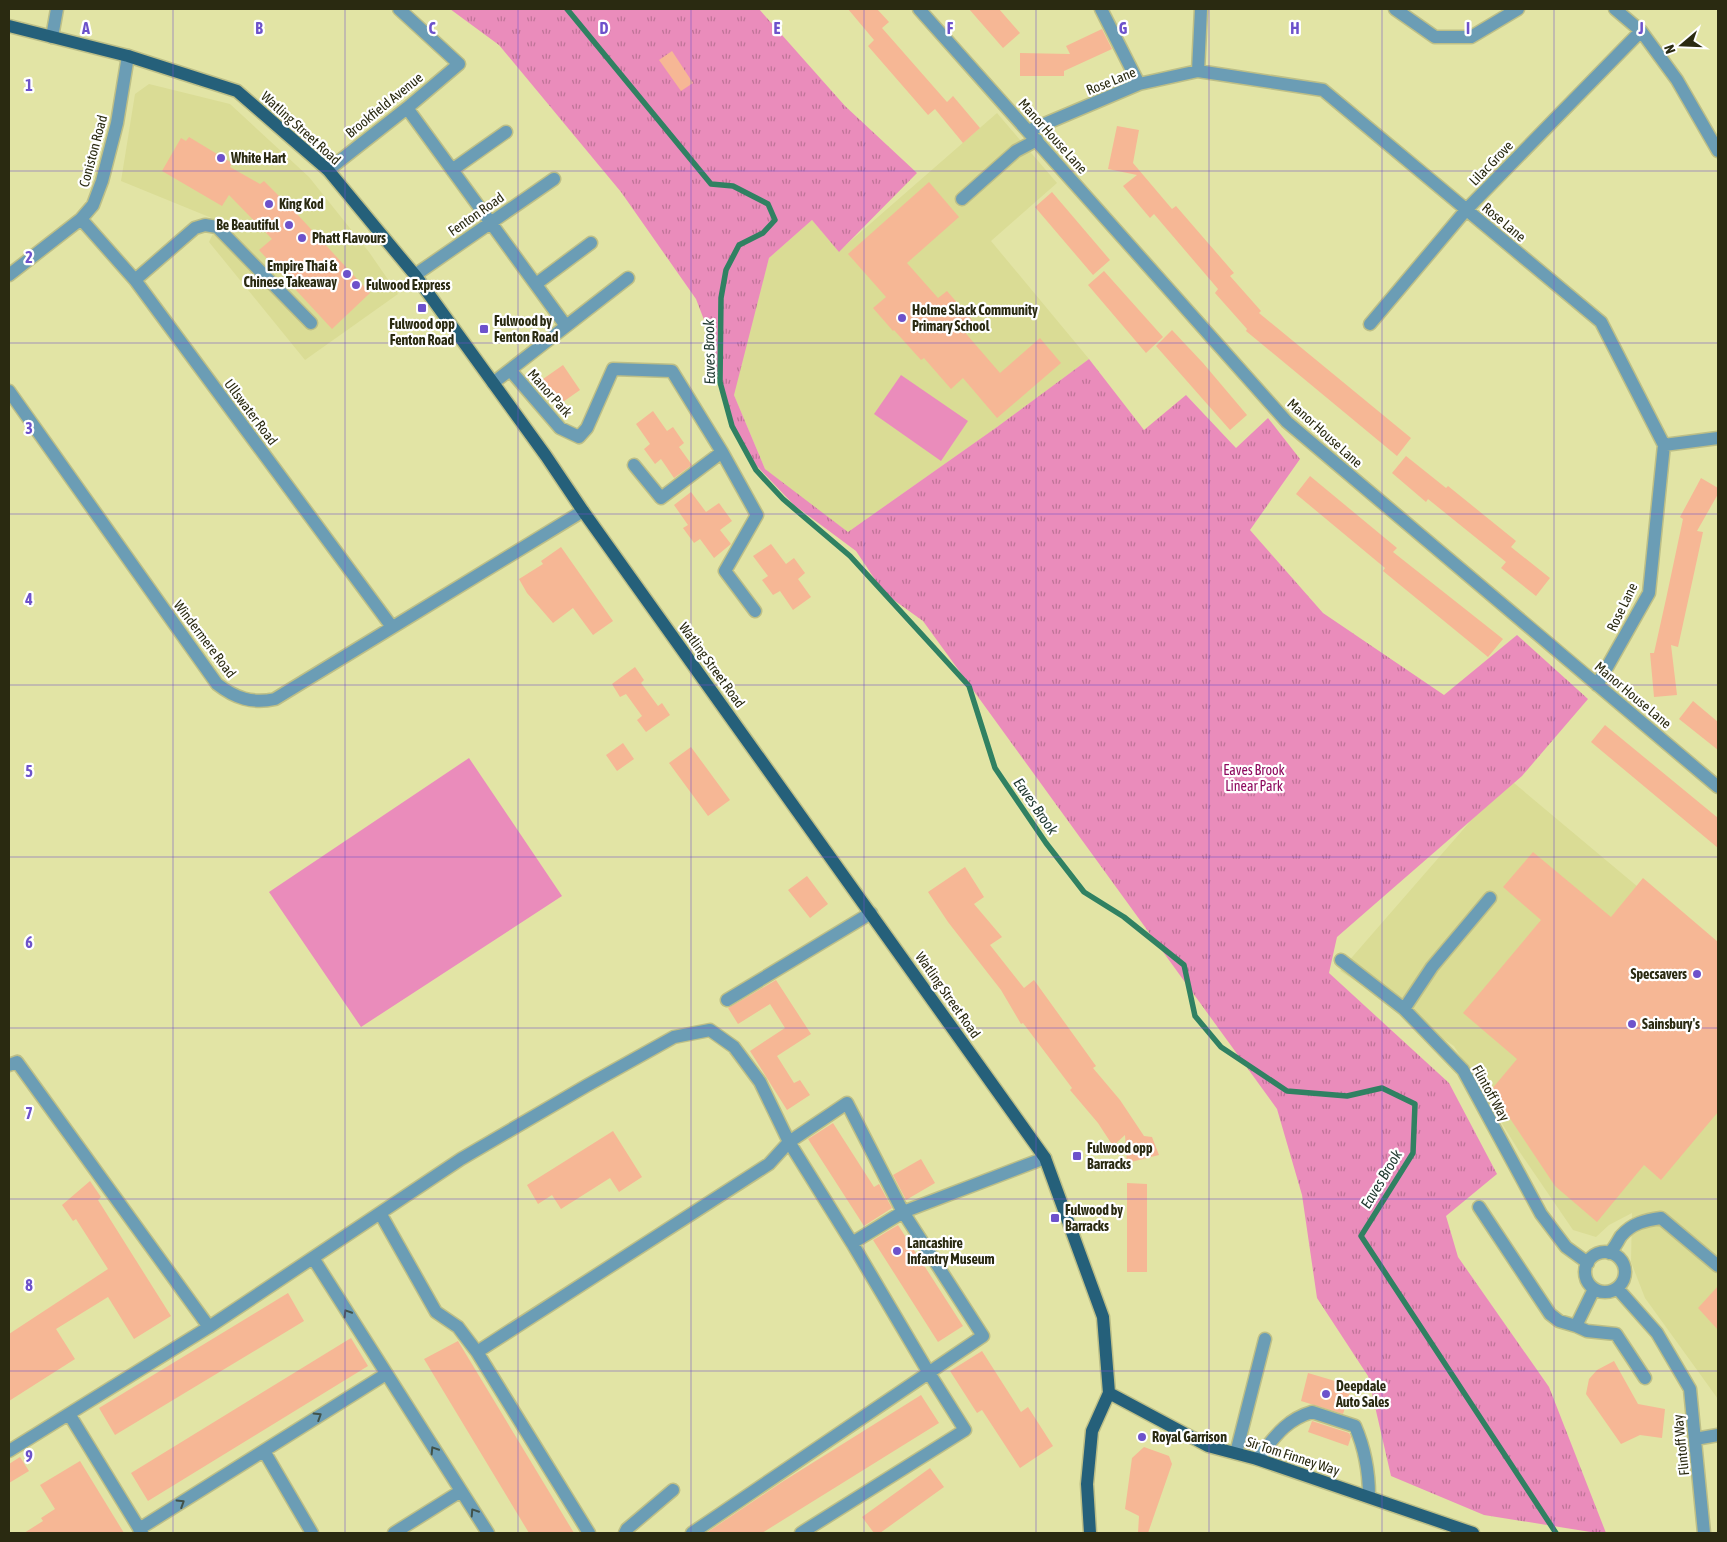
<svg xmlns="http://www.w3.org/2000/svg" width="1727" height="1542" font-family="'Asap Condensed',sans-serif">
<defs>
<pattern id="park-tufts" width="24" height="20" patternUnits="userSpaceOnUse" patternTransform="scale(1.25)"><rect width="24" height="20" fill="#ea8cbb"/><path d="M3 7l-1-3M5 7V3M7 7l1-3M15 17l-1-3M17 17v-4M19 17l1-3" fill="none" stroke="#be7397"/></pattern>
</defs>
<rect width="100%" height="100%" fill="#e2e4a5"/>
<path fill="#dadc95" d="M149,84l81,20 79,73 60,75 29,42 -93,66 -96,-118 10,-21 -98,-40 14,-87z
M997,113l60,70 -66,58 98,118 -92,68 -149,105 -77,-56 -6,-7 -31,-74v-7l35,-130 43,-38 27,31z
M1508,778l210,176v445l-73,-101 -14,-36 1,-49 -23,12 -13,12 -23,-7 -54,-79 -65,-105 -114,-75z"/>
<path fill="url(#park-tufts)" d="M450,9h309l86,97 72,67 -78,79 -27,-32 -43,38 -35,137 31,74 83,63 149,-105 92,-68 55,71 42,-35 50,53 32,-30 32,41 -50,71 73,83 121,82 73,-60 71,64 -66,77 -185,161 -8,36 120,110 48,91 -51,42 12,41 91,130 57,146h-9l-113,-18 -93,-39 -23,-100 -51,-78 -15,-103 -25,-86 -354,-488 -39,-28 -28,-42 -62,-46 -40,-42 -22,-37 -23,-79 -3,-22 -10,-26 -75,-107 -122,-147z"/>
<path fill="#ea8cbb" d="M901,375l67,46 -27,40 -67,-47z
M469,758l93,138 -201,131 -92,-135z"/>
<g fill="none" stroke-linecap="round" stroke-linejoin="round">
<path stroke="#308162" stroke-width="5.5" d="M567,9l144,175 22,2 35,18 7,16 -12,13 -24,12 -13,25 -5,28 -1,84 12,44 24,44 27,29 67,57 119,130 26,82 51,75 38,49 40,25 60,48 11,51 26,31 66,44 60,5 35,-8 33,16 -2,49 -52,83 195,297"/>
</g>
<path fill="#f6b795" d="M848,9h29l12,13 -7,6 65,74 6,-6 27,32 -17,15 -28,-34 -7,6 -60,-69 6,-6z
M969,9h30l21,24 -17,15z
M1102,29l10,20 -48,22v5h-44v-23l50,1 -4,-8z
M672,51l21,32 -12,8 -22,-31z
M1117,126l22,4 -6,33 39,46 4,-3 58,67 -4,3 31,35 -2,2 152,125 -14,18 -151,-125 1,-2 -32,-36 3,-4 -64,-75 -4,4 -27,-32 14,-11 -29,-6z
M189,137l43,26 -2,4 30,17 4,-3 33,33 73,79 -38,36 -73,-79 13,-11 -43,-44 -7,11 -60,-35 19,-33 5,3z
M929,182l30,35 -52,46 31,35 9,-7 25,29 -10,9 38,44 40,-35 21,25 -64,55 -34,-40 -12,11 -27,-31 -3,2 -27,-30 -1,1 -20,-23 13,-11 -38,-43z
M1052,192l58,68 -17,15 -58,-68z
M1104,271l59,66 -17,16 -58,-68z
M1172,330l31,33 44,52 -17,15 -74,-84z
M563,365l17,25 -20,14 -17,-25z
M653,411l14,20 6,-4 11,16 -5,4 13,18 -18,13 -13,-19 -6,5 -11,-15 6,-5 -14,-20z
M1406,456l40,32 2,-2 68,55 -5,6 39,31 -14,18 -35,-28 5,-6 -78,-63 -2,3 -34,-29z
M1310,476l87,72 -4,4 110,87 -15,18 -105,-86 2,-3 -89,-74z
M1701,478l17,10v6l-21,37 6,1 -25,115 -7,-2 6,50 -23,2 -4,-44h4l12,-54 17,-80 -3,-2z
M691,492l15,20 13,-9 13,18 -12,9 11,14 -17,14 -14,-19 -6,4 -11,-15 5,-3 -14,-20z
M771,544l15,20 8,-6 11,15 -7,6 13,18 -18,13 -13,-19 -7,4 -11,-15 6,-4 -15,-20z
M561,547l52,74 -20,14 -20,-27 -20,15 -26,-30 -8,-14 24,-15 -2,-3z
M635,667l9,13 -3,3 17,23 4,-3 8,12 -24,17 -9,-12 5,-4 -16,-22 -6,3 -8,-13z
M1693,701l25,21v28l-39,-31z
M1605,725l113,93v30l-127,-106z
M623,743l11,16 -17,12 -11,-16z
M691,747l39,53 -22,16 -39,-53z
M1533,852l78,65 32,-39 75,64v170l-57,68 -17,-15 -47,57 -42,-36 -64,-96 26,-31 -54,-46 78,-93 -38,-33z
M965,867l19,30 -10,7 28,33 -12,8 34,43 10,-8 62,86 -3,2 27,32 24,36 8,1 7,18 -32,8 -2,-28 -12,11 -15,-23 -28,-33 2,-2 -49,-65 -2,1 -20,-34 -53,-68 -20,-30z
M807,876l21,28 -18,14 -22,-28z
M776,980l35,54 -34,22 17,27 6,-3 10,15 -23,15 -37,-59 35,-23 -15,-24 -32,20 -10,-16z
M833,1123l41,64 5,-3 13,24 -28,18 -56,-87z
M613,1131l29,46 -23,15 -9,-14 -49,31 -9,-14 -14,9 -11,-19z
M921,1159l14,24 -29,17 -13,-25z
M90,1181l11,16 -3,3 73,116 -37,23 -26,-42 -52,32 19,30 -66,42v-67l99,-65 -32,-50 -3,2 -11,-16z
M1127,1183l20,1v88h-20z
M898,1225l65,101 -25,16 -65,-102z
M1718,1286v44l-20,-22z
M288,1293l16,28 -189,114 -16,-27z
M351,1338l17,28 -220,135 -17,-28z
M458,1341l116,192h-45l-105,-174z
M982,1351l39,61 7,-5 25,39 -33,22 -38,-58 -5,3 -27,-42z
M1614,1361l24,43 27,5 -3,29 -22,-3 -19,9 -35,-50 3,-15 8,-9z
M1308,1373l44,13 -9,28 -42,-13z
M921,1395l18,28 -177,110h-56l76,-51z
M1312,1421l37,12 2,4 -3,9 -40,-14z
M1144,1447l25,9 3,8 -24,69h-10l1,-17 -14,-7 7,-51z
M20,1457l9,14 -20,12v-19z
M80,1461l44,72h-100l19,-12 -2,-3 14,-9 -15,-24z
M930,1468l14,19 -64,46h-6l-12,-16z"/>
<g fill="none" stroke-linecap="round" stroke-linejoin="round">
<g stroke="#bdbf87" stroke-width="15">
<path id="minor" d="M919,9l368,413 431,365
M1101,9l38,75
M1395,9l40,28h36l47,-28
M1615,9l26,22 36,49 41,71
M52,37l5,-28
M1198,71l3,-62
M407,108l159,218
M1028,131l111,-47 59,-13 125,19 278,232 63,123 -15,148 -52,92
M328,170l79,-62 52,-44 -60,-55
M452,170l54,-38
M962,199l54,-48 21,-11
M81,219l54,61 257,347
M9,275l72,-56 12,-14 9,-24 15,-58 11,-67
M415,275l139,-96
M135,280l60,-52 10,-3 12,2 94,96
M536,284l55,-41
M1370,324l96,-114 175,-179
M510,370l50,58 19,9 8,-9 26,-59 59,2 50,81
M493,383l135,-105
M9,391l208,293c18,14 35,20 58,15l308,-188
M1664,445l54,-7
M634,465l27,33 61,-46 35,63 -32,56 30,40
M1341,960l63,49 59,61 78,144 25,33 22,16
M727,1000l144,-87
M1404,1009l28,-42 58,-69
M9,1065l8,-3 192,265 -200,124
M1479,1207l71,107 9,7 17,5
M1585 1272a20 20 0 1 1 40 0a20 20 0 1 1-40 0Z
M1609,1253c6,-5 8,-11 12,-17 11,-13 25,-16 40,-18l57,48
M313,1258l175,275
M1617,1288l40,45 33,56 14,144
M1594,1289l-18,37 11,5 29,3 29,44
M209,1327l252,-168 125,-73 88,-49 36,-7 24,17 26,35 29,60 -20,22 -292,188 -19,-25 -22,-15 -56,-99
M477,1352l112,181
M69,1414l73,119
M1695,1439l23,-4
M264,1451l48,82
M1236,1453l29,-114
M1257,1459c17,-21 28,-39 55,-47l43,14c10,23 14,45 14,70
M139,1529l247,-155
M394,1533l67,-42
M625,1533l2,-4 46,-39
M692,1533l291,-197 -80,-124 -56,-109 -58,39 63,101
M801,1533l164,-103 -36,-57 -77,-130 51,-31 142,-54"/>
</g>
<g stroke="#bdbf87" stroke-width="15">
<path id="major" d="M9,26l119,30 109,35 91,79 72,87 15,18 131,181 37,55 462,647 58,159 6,76 -17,38 -5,53 3,49
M1109,1393l99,53 49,13 216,74"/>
</g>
<use href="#minor" stroke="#6b9db5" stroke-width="12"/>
<use href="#major" stroke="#25607a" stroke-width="12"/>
</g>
<defs><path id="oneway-chevron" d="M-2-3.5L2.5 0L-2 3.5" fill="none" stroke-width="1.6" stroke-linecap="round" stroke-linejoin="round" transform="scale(1.25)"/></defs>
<g stroke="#41524a">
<use href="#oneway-chevron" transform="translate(347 1313) rotate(-122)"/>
<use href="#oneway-chevron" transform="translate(318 1416) rotate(-32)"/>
<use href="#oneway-chevron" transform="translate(434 1450) rotate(-122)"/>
<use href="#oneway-chevron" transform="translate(181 1503) rotate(-32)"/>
<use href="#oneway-chevron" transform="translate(474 1512) rotate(-123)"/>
</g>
<path fill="none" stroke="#6d52cb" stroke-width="1" stroke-opacity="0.55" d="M173,9v1524M345,9v1524M518,9v1524M691,9v1524M864,9v1524M1036,9v1524M1209,9v1524M1382,9v1524M1554,9v1524M9,171h1709M9,343h1709M9,514h1709M9,685h1709M9,857h1709M9,1028h1709M9,1199h1709M9,1371h1709"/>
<g fill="#6d52cb" stroke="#fff" stroke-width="2">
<circle cx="221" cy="158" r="5"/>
<circle cx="269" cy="204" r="5"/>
<circle cx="289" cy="225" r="5"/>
<circle cx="302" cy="238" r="5"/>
<circle cx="347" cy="274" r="5"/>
<circle cx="356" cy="285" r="5"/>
<rect x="417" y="303" width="10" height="10" rx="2.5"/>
<circle cx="902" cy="318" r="5"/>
<rect x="479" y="324" width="10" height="10" rx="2.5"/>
<circle cx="1697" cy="974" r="5"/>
<circle cx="1632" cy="1024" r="5"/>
<rect x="1072" y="1151" width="10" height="10" rx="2.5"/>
<rect x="1050" y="1213" width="10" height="10" rx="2.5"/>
<circle cx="897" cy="1251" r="5"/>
<circle cx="1326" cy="1394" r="5"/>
<circle cx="1142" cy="1437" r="5"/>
</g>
<g text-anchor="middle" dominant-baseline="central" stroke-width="4.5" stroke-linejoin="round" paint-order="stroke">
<g font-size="14" fill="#2a2a11" stroke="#fff">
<text transform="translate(1111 81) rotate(-22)">Rose Lane</text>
<text transform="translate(384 105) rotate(-39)">Brookfield Avenue</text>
<text transform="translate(301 128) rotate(42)">Watling Street Road</text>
<text transform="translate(1053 136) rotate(48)">Manor House Lane</text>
<text transform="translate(93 151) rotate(-75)">Coniston Road</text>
<text transform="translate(1491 163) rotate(-46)">Lilac Grove</text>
<text transform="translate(476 214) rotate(-35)">Fenton Road</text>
<text transform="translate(1504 222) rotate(40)">Rose Lane</text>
<text transform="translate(550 393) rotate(48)">Manor Park</text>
<text transform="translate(251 412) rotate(53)">Ullswater Road</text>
<text transform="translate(1325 433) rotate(42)">Manor House Lane</text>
<text transform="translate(1622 607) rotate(-64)">Rose Lane</text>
<text transform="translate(205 639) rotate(53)">Windermere Road</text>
<text transform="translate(712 665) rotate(54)">Watling Street Road</text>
<text transform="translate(1633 695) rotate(40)">Manor House Lane</text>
<text transform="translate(948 995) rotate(55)">Watling Street Road</text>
<text transform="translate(1491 1093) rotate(61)">Flintoff Way</text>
<text transform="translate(1681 1445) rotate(-96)">Flintoff Way</text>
<text transform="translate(1293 1456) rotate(18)">Sir Tom Finney Way</text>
</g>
<g font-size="14" font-weight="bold" fill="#2a2a11" stroke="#fff" text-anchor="start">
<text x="231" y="158">White Hart</text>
<text x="279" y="204">King Kod</text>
<text x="279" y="225" text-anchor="end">Be Beautiful</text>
<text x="312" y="238">Phatt Flavours</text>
<text x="337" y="266" text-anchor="end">Empire Thai &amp;<tspan x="337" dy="16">Chinese Takeaway</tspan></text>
<text x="366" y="285">Fulwood Express</text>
<text x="912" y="310">Holme Slack Community<tspan x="912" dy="16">Primary School</tspan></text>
<text x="494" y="321">Fulwood by<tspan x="494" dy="16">Fenton Road</tspan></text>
<text x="422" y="324" text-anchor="middle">Fulwood opp<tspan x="422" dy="16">Fenton Road</tspan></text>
<text x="1687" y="974" text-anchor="end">Specsavers</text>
<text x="1642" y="1024">Sainsbury's</text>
<text x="1087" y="1148">Fulwood opp<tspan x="1087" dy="16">Barracks</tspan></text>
<text x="1065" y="1210">Fulwood by<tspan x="1065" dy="16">Barracks</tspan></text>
<text x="907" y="1243">Lancashire<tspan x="907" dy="16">Infantry Museum</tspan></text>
<text x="1336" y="1386">Deepdale<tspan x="1336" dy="16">Auto Sales</tspan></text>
<text x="1152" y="1437">Royal Garrison</text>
</g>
<g font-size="14" fill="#8d095e" stroke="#fff">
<text x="1254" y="770">Eaves Brook<tspan x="1254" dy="16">Linear Park</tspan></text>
</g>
<g font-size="15" font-style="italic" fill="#1e372e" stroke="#fff">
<text transform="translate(709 352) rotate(-91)">Eaves Brook</text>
<text transform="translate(1036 806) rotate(55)">Eaves Brook</text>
<text transform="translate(1381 1179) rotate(-59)">Eaves Brook</text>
</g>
</g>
<g font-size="16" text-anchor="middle" font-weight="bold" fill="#6d52cb" stroke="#fff" stroke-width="4.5" stroke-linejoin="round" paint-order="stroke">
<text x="86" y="34">A</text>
<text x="259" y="34">B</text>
<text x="432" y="34">C</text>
<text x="604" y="34">D</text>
<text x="777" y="34">E</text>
<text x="950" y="34">F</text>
<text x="1123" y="34">G</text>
<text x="1295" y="34">H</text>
<text x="1468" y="34">I</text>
<text x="1641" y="34">J</text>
<text x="29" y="91">1</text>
<text x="29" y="263">2</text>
<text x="29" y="434">3</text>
<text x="29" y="605">4</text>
<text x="29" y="777">5</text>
<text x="29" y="948">6</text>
<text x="29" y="1119">7</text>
<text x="29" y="1291">8</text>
<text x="29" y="1462">9</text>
</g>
<rect width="1727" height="1542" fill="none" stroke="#2a2a11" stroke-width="20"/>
<g transform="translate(1682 45) rotate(251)" stroke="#ffffff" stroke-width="4" paint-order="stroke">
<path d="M0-4L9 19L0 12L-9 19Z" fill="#2a2a11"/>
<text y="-8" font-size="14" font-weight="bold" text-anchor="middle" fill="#2a2a11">N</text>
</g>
</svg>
